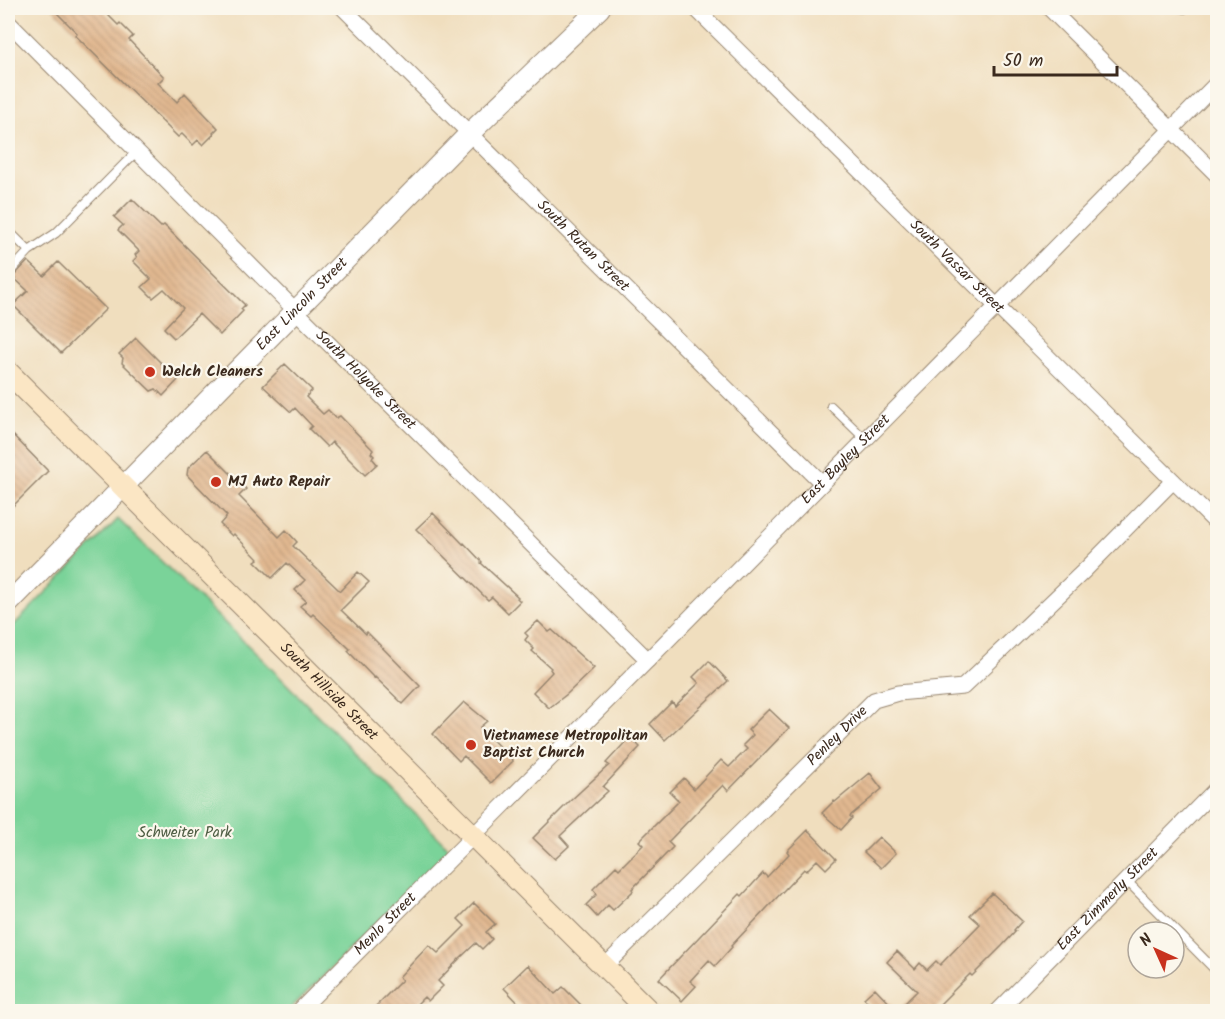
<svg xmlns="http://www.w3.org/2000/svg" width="1225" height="1019" font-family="Kalam,sans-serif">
<defs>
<pattern id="building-back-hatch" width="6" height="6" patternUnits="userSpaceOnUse" patternTransform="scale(1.5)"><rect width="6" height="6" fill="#e1b890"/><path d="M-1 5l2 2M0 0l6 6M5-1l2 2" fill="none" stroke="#c29e7c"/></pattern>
</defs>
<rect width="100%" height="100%" fill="#fbf7ec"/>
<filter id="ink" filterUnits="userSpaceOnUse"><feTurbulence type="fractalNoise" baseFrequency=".0167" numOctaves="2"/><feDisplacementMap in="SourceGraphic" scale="12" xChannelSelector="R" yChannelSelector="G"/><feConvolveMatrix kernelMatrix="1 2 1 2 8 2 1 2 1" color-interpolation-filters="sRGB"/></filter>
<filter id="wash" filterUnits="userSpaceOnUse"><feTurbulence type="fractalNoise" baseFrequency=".008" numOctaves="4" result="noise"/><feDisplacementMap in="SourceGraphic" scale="24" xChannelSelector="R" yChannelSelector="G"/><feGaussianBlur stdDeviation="1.35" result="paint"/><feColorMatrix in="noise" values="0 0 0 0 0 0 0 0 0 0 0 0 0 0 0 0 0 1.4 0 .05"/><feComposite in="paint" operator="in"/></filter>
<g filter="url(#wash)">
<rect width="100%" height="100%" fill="#f0debe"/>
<path fill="#7ad399" stroke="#5a7e5c" stroke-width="1.5" d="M118,519l147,143 184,186 -11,14 -150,149 -280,1v-381z"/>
<g id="blocks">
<path fill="url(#building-back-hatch)" d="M52,8h41l6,5 3,-4 16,16 2,-2 13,13 -4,4 35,37 -6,6 19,19 8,-9 33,35 -5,5 1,1 -11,11 -5,-5 -5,5 -11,-11 -4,3 -103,-102 2,-2z
M132,199l29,28 3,-2 81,80 -4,4 2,2 -23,24 -21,-21 -25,24 -10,-10 19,-20 -19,-19 -11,9 -11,-11 9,-8 -18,-18 4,-4 -2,-2 4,-4 -21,-21 5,-5 -9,-8z
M28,261l16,15 14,-14 48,47 -45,44 -48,-48 15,-14 -15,-14z
M136,338l42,42 -15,16 -7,-7 -5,2 -29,-28 1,-5 -4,-4z
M285,364l27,26 -6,7 17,17 5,-4 8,8 4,-2 33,34 -2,3 3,3 -2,2 5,6 -12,11 -33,-33 -5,5 -18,-18 3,-3 -17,-18 -4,4 -28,-26z
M8,430l40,41 -40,40z
M207,450l39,39 -7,7 40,41 7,-7 11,12 -4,4 47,45 18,-19 11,10 -28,28 25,24 1,-2 53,54 -17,18 -28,-27 -1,1 -26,-27 2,-2 -37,-35 -2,2 -11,-10 6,-5 -11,-11 10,-10 -18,-17 -15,15 -17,-17 3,-2 -24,-25 -2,2 -12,-12 7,-8 -40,-41 1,-7z
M433,513l30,31 1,-1 18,19 -1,1 37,34 -1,1 3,3 -12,12 -16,-16 -4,3 -72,-71z
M538,621l11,11 3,-2 42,38 -27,26 -18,14 -16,-16 19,-20 -2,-3 1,-1 -19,-17 2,-2 -9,-9 3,-4 -3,-3z
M709,661l19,20 -63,59 -15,-16 22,-22 3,4 24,-23 -6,-6z
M464,702l23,19 -7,6 33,34 -22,22 -27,-27 -5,5 -26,-27z
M769,709l20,19 -61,63 -5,-6 -55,57 5,5 -41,42 1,2 -20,19 -5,-5 -11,12 -11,-12 11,-11 -4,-5 23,-23 3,3 24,-24 -4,-4 40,-40 -9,-9 14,-14 10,11 27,-29 8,7 18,-18 -4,-4 10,-10 -5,-5z
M630,737l10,10 -37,40 5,4 -48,45 9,10 -14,13 -22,-21 36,-36 40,-37 -3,-2z
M870,773l12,16 -32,27 2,2 -11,12 -19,-17 12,-12 1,1z
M808,830l28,29 -10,10 -9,-9 -11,11 -2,-2 -73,77 1,1 -17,19 -6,-6 -19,21 6,5 -14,15 -23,-22 81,-85 2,2 21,-23 4,4 22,-23 -2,-3z
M879,837l17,16 -15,15 -17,-16z
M992,893l30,28 -8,9 2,1 -14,15 -30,30 -2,-2 -37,37h-57l-12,-13 11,-10 22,23 20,-20 -30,-29 10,-11 18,18 5,-6 7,7 9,-9 4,4 40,-41 -10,-9z
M474,903l21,21 -9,8 6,7 -10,10 -6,-6 -16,15 -22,23 5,5 -15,15 -4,-4 -14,14h-39l31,-31 -3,-3 30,-32 9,8 27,-27 -7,-7z
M528,965l27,29 8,-7 24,24h-61l-22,-23z"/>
</g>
</g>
<g filter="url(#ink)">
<use href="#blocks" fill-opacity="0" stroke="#96846e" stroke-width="1.5"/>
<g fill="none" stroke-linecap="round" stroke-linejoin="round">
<g stroke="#96846e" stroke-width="10">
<path id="service" d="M1184,9l2,-1
M8,230l21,21 -21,23
M29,251l27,-18 81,-82
M831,406l34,33
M1126,880l92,93"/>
</g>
<g stroke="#96846e" stroke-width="17">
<g id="minor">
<path id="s1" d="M343,8l479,475"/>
<path id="s2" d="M695,8l523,517"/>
<path d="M1049,8l169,168"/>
<path id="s3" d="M8,22l304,305 336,333"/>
<path id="s4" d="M605,966l269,-266 24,-7 65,-6 123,-118 87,-88"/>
<path id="s5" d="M298,1012l350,-352 570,-578"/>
<path id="s6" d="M997,1012l221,-225"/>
</g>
</g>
<g stroke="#96846e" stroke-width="22">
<g id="tertiary">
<path id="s7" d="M8,604l462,-471 130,-125"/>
</g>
</g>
<g stroke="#96846e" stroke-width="23">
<g id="secondary">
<path id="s8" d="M8,372l642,640"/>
</g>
</g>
<use href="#service" stroke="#fff" stroke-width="8"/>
<use href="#minor" stroke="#fff" stroke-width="15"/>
<use href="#tertiary" stroke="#fff" stroke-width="20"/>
<use href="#secondary" stroke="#fbe6c4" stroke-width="21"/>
</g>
</g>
<g fill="#c8321e" stroke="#fbf7ec" stroke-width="2">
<circle cx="150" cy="372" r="6"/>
<circle cx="216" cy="482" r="6"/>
<circle cx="471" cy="745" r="6"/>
</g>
<g text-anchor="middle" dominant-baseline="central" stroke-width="4.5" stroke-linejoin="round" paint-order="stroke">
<g font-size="15" fill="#3b2a1e" stroke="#fbf7ec">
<text stroke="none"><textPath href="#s1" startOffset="338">South Rutan Street</textPath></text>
<text stroke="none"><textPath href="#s2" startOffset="368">South Vassar Street</textPath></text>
<text stroke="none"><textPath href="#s7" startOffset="420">East Lincoln Street</textPath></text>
<text stroke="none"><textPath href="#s3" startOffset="506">South Holyoke Street</textPath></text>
<text stroke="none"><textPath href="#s5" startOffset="778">East Bayley Street</textPath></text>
<text stroke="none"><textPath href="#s8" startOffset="453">South Hillside Street</textPath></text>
<text stroke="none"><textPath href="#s4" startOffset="327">Penley Drive</textPath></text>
<text stroke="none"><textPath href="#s6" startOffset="158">East Zimmerly Street</textPath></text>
<text stroke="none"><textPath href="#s5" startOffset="124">Menlo Street</textPath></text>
</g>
<g font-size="15" font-weight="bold" fill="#3b2a1e" stroke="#fbf7ec" text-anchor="start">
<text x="162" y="372">Welch Cleaners</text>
<text x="228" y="482">MJ Auto Repair</text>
<text x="483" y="736">Vietnamese Metropolitan<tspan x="483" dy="17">Baptist Church</tspan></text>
</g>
<g font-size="15" fill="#4e5d43" stroke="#fbf7ec">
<text x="185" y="833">Schweiter Park</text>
</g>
</g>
<rect width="1225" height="1019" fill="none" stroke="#fbf7ec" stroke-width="30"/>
<g transform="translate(1156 950) rotate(315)"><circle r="28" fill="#fbf7ec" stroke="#aea59a" stroke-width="1.5"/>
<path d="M0-4.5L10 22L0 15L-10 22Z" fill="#c8321e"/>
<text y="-9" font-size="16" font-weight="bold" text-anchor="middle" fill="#3b2a1e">N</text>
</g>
<path d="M994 66v9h123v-9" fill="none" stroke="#3b2a1e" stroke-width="3"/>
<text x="1003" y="66" font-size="18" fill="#3b2a1e" stroke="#fbf7ec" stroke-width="4.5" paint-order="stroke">50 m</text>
</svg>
